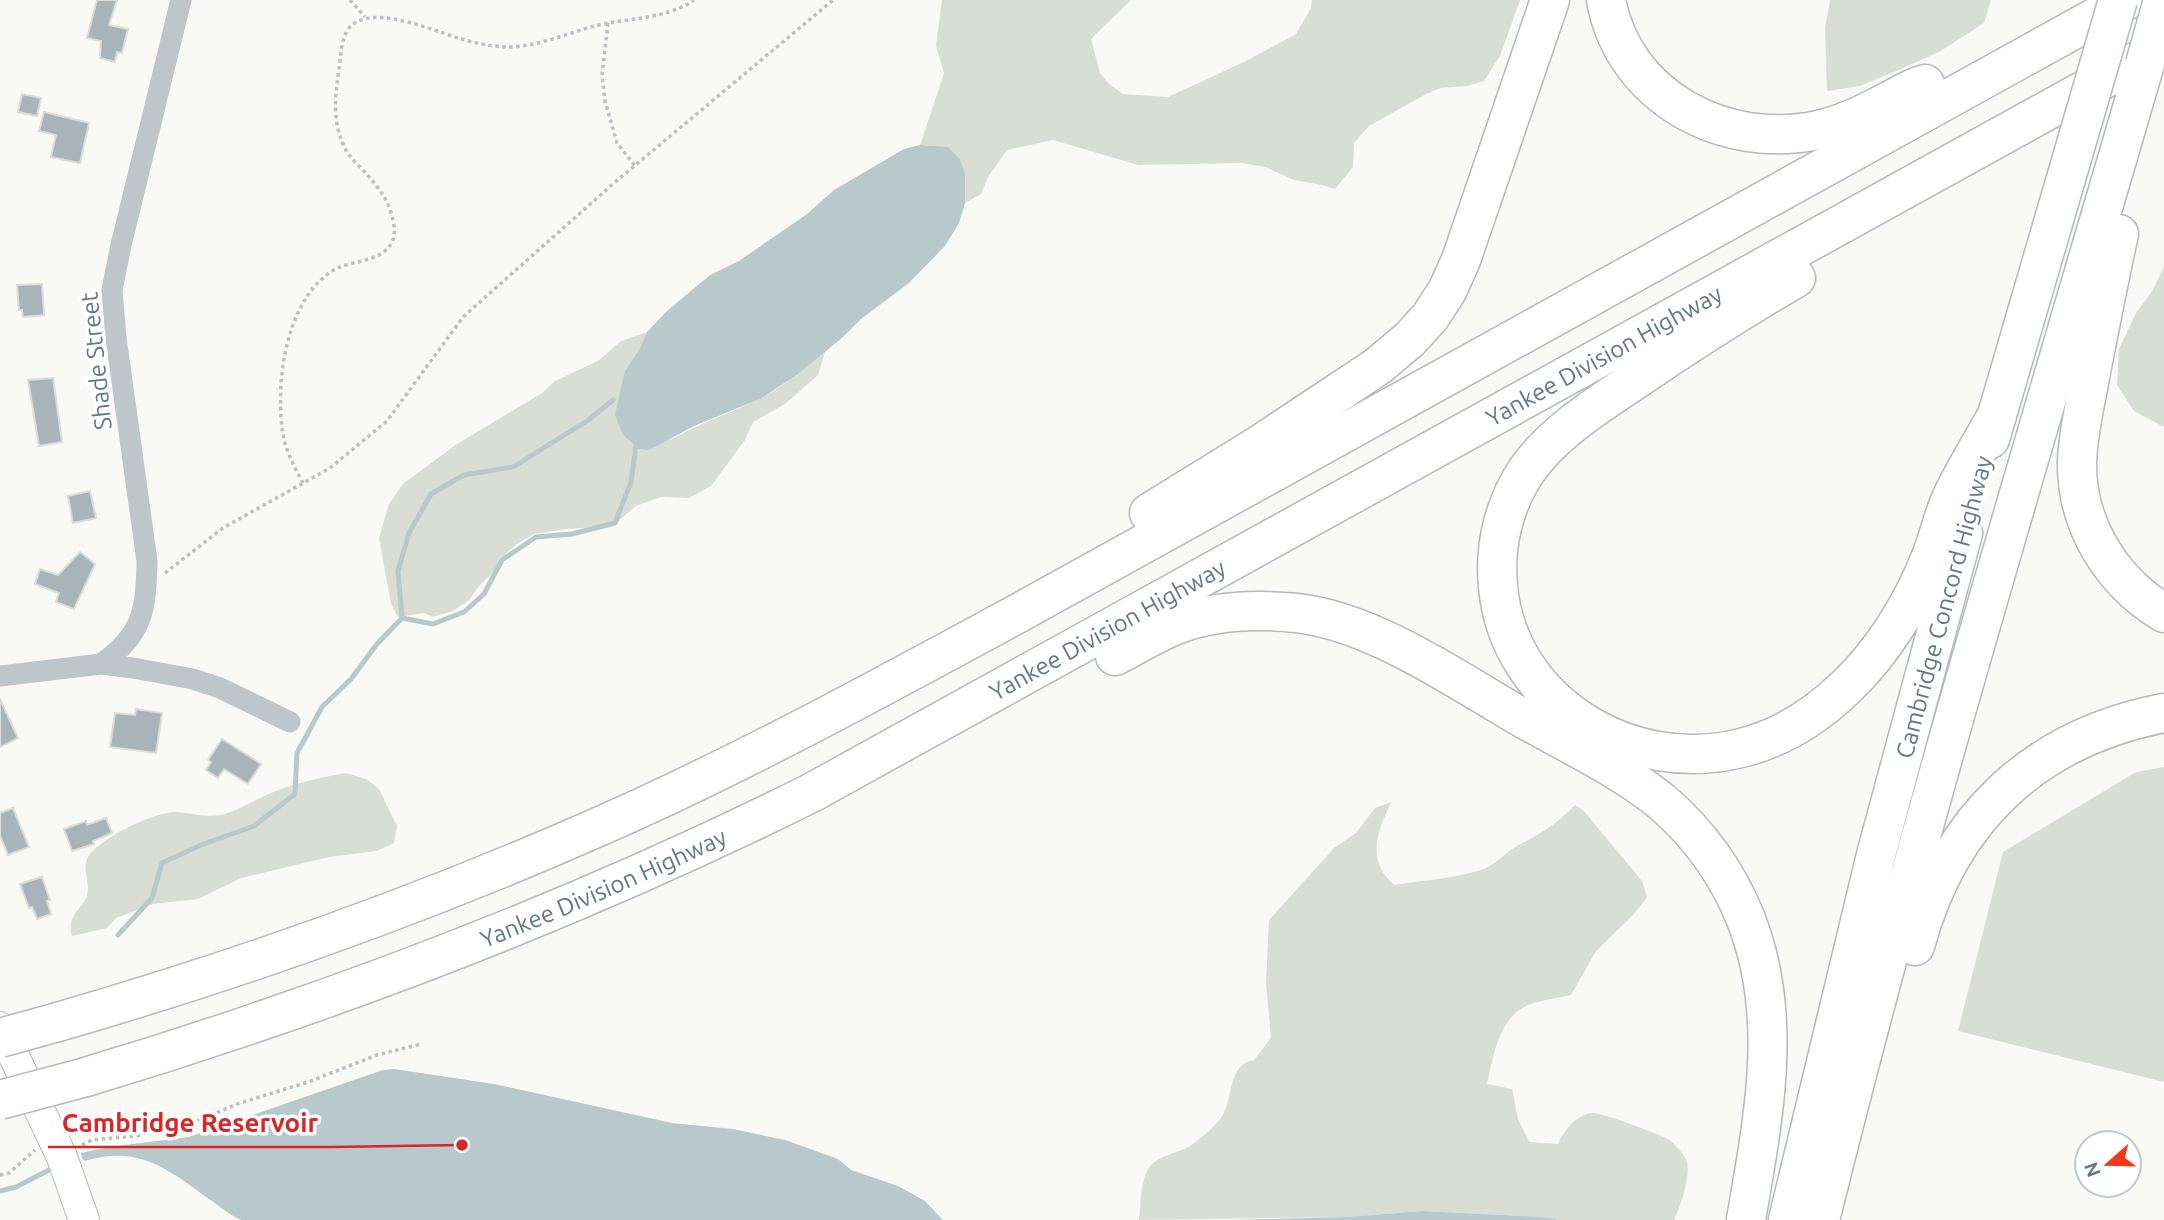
<svg xmlns="http://www.w3.org/2000/svg" width="2164" height="1220" font-family="Ubuntu,sans-serif">
<rect width="100%" height="100%" fill="#f9f9f6"/>
<path fill="#d9ded5" d="M942,0h189l-40,39 9,34 8,10 15,11 45,3 76,-35 52,-28 15,-26 1,-8h208l-20,56 -16,25 -17,5 -26,2 -15,6 -57,32 -15,17 -1,24 -18,22 -13,-4 -28,-5 -29,-13 -23,-4 -104,2 -85,-25 -46,10 -19,27 -7,17 -16,9v-29l-37,-29h-8l24,-72 -8,-27z
M1830,0h161l-7,23 -45,29 -45,20 -34,14 -33,5 -2,-63z
M2164,266v161l-30,-16 -17,-26 2,-36 17,-36 17,-23z
M647,332l-7,16 -15,23 45,69c29,-17 60,-26 89,-41 24,-12 46,-31 66,-48l-7,24 -33,29 -32,18 -8,18 -34,46 -22,12 -28,-1 -25,9 -19,16 -22,5 -29,2 -31,5 -17,9 -18,16 -7,13 -13,13 -11,15 -16,11 -20,6 -9,-4 -26,4 -7,-13 -12,-66 10,-34 14,-20 54,-40 85,-51 13,-12 43,-20 23,-20z
M2164,767v315l-206,-51 45,-179 133,-80z
M346,773l20,6 13,10 18,37 -3,17 -17,8 -48,6 -88,21 -43,21 -45,5 -37,14 -9,10 -35,8c-7,-25 16,-27 16,-48 0,-11 -6,-20 0,-31 10,-18 69,-47 89,-45 16,1 31,7 48,2 13,-4 26,-12 39,-18 27,-12 53,-18 82,-23z
M1391,802c-13,29 -26,57 3,83 30,-5 62,-6 92,-17 12,-6 20,-16 31,-22 22,-11 41,-23 58,-41l8,5 59,71 5,16 -14,18 -37,36 -25,44c-12,3 -25,4 -37,8 -35,10 -40,51 -47,81l25,5 6,30 11,23 29,2c5,-13 19,-30 35,-31 10,0 63,20 73,25 8,5 18,15 21,24 4,13 -7,46 -13,58h-113l-19,-3 -120,-6 -75,6 -208,3c2,-15 1,-35 8,-49 10,-18 31,-16 46,-27 9,-7 22,-18 28,-26 13,-19 6,-54 33,-58l17,-22 -5,-55 3,-63 65,-72 22,-15 19,-25z"/>
<path fill="#b8c8cb" d="M920,145l28,2 12,12 5,15v29l-6,20 -14,23 -36,37 -48,36 -18,18 -45,37 -38,25 -66,27 -45,24 -10,-1 -16,-14 -8,-20 10,-44 15,-23 7,-16 20,-21 43,-36 29,-14 68,-47 27,-24 70,-41z
M394,1069l100,15 178,39 61,6 52,11 53,19 13,11 47,16 27,15 18,19h-702c-12,-5 -21,-14 -32,-21 -43,-31 -70,-54 -125,-38l-2,-3 -1,-5 28,-6 80,-10 194,-67z
M1422,1211l120,6 19,3h-332l118,-3z"/>
<g fill="none" stroke-linecap="round" stroke-linejoin="round">
<path stroke="#b8c8cb" stroke-width="5" d="M402,618l-4,-47 11,-38 22,-39 33,-19 49,-8 74,-46 26,-21
M118,935l34,-37 10,-35 39,-18 53,-19 41,-32 2,-41 25,-46 29,-28 26,-35 25,-26 31,6 31,-12 20,-18 18,-34 34,-23 36,-3 43,-11 16,-41 5,-37
M0,1191l16,-4 37,-19"/>
</g>
<path fill="#a8b4b9" stroke="#dbdbd8" stroke-width="2" d="M97,0h20l-8,25 19,4 -6,24 -5,-1 -2,10 -15,-4 1,-17 -14,-3z
M22,94l19,4 -4,18 -19,-4z
M44,112l45,11 -9,40 -29,-6 5,-22 -17,-4z
M42,284l2,31 -21,2 -1,-7h-3l-2,-25z
M53,378l9,64 -23,4 -11,-66z
M90,491l6,27 -23,5 -5,-27z
M80,552l15,12 -21,45 -18,-7 3,-9 -24,-9 5,-15 18,6z
M0,699l18,39 -18,9z
M136,709l26,4 -6,40 -46,-6 5,-34 20,2z
M222,739l39,25 -13,20 -24,-15 -6,9 -12,-8 5,-8 -3,-2z
M13,808l16,39 -21,8 -8,-20v-22z
M106,818l6,15 -19,8 1,3 -22,7 -8,-22 22,-8 1,4z
M42,877l8,23 -3,1 4,13 -14,5 -5,-12 -3,1 -9,-24z"/>
<g fill="none" stroke-linecap="round" stroke-linejoin="round">
<g stroke="#b2babe" stroke-width="32">
<path id="secondary" d="M0,1027l62,130 22,63"/>
</g>
<g stroke="#b3b9bc" stroke-width="41">
<g id="highway">
<path d="M1606,0c18,98 119,150 212,130 24,-5 47,-16 69,-28 12,-6 24,-14 38,-18"/>
<path d="M2119,234c-10,44 -18,88 -27,132 -5,31 -14,64 -15,96 -1,62 34,119 87,151"/>
<path d="M1796,278c-55,32 -108,66 -161,102 -38,26 -80,51 -108,90 -23,34 -33,76 -29,116 10,117 133,190 243,162 41,-10 76,-33 105,-61 36,-34 66,-82 84,-128 8,-19 12,-39 20,-58 13,-29 32,-58 47,-86"/>
<path d="M1990,439l75,-257"/>
<path d="M1149,513l107,-66 122,-81 32,-27 20,-22 17,-26 14,-31 89,-260"/>
<path d="M1115,656c20,-10 40,-23 61,-31 38,-15 81,-16 121,-12 78,9 161,68 229,107 45,25 95,49 136,82 36,31 65,71 83,115 40,99 18,202 1,303"/>
<path d="M1915,946c34,-127 119,-208 249,-233"/>
<path d="M58,1022c187,-54 369,-119 547,-198 140,-62 275,-136 410,-209l1112,-615"/>
<path id="s1" d="M86,1077c249,-75 492,-168 725,-284l1353,-747"/>
<path d="M1788,1220l88,-365 87,-322"/>
<path d="M1820,1220c96,-389 213,-772 325,-1156"/>
</g>
</g>
<path stroke="#bcc0c3" stroke-width="3.5" stroke-dasharray="3.5 3.5" stroke-linecap="butt" d="M350,0l15,17
M608,23l-6,52 3,26 12,42 18,23
M303,483c-8,-15 -17,-31 -20,-49 -8,-50 2,-129 46,-161 17,-13 43,-9 58,-24 7,-7 8,-14 7,-24 -4,-25 -17,-40 -34,-58 -6,-6 -13,-13 -16,-21 -12,-26 -9,-49 -5,-77 2,-13 2,-31 10,-41 25,-28 93,8 124,14 12,3 25,5 37,5 34,-1 65,-18 98,-24 28,-5 62,-6 86,-23
M165,573l58,-45 107,-60 57,-47 76,-104 151,-134 219,-183
M82,1145l10,-5 43,-4 50,-10 52,-22 71,-22 69,-27 44,-11
M0,1175l9,-2 26,-23"/>
<path stroke="#bfc6c9" stroke-width="21" d="M101,664c42,-29 45,-54 46,-103l-31,-223 -4,-48 9,-45 60,-245
M0,676l101,-12 32,4 60,11 27,9 70,34"/>
<use href="#secondary" stroke="#fff" stroke-width="30"/>
<use href="#highway" stroke="#fff" stroke-width="38"/>
<g stroke="#b3b9bc" stroke-width="41" stroke-linecap="butt">
<path id="highway-bridge" d="M2145,64l18,-64
M2065,182l53,-182
M0,1038l58,-16
M0,1100l86,-23"/>
</g>
<use href="#highway-bridge" stroke="#fff" stroke-width="38"/>
</g>
<g text-anchor="middle" dominant-baseline="central" stroke-width="7" stroke-linejoin="round" paint-order="stroke">
<g font-size="24" fill="#627884" stroke="#fff">
<text stroke="none"><textPath href="#s1" startOffset="1685">Yankee Division Highway</textPath></text>
<text transform="translate(96 361) rotate(-96)">Shade Street</text>
<text transform="translate(1944 607) rotate(-75)">Cambridge Concord Highway</text>
<text stroke="none"><textPath href="#s1" startOffset="1118">Yankee Division Highway</textPath></text>
<text stroke="none"><textPath href="#s1" startOffset="551">Yankee Division Highway</textPath></text>
</g>
</g>
<path fill="none" stroke="#d62828" stroke-width="2.5" d="M462 1145L332 1147H48"/>
<circle fill="#d62828" stroke="#fff" stroke-width="2.5" cx="462" cy="1145" r="7"/>
<g font-size="26" text-anchor="middle" font-weight="bold" fill="#d62828" stroke="#fff" stroke-width="7" stroke-linejoin="round" paint-order="stroke">
<text x="190" y="1132">Cambridge Reservoir</text>
</g>
<g transform="translate(2108 1164) rotate(250)"><circle r="33" fill="#ffffff" stroke="#c0c9ce" stroke-width="2"/>
<path d="M0-5L12 26L0 18L-12 26Z" fill="#f1391e"/>
<text y="-10" font-size="19" font-weight="bold" text-anchor="middle" fill="#627884">N</text>
</g>
</svg>
